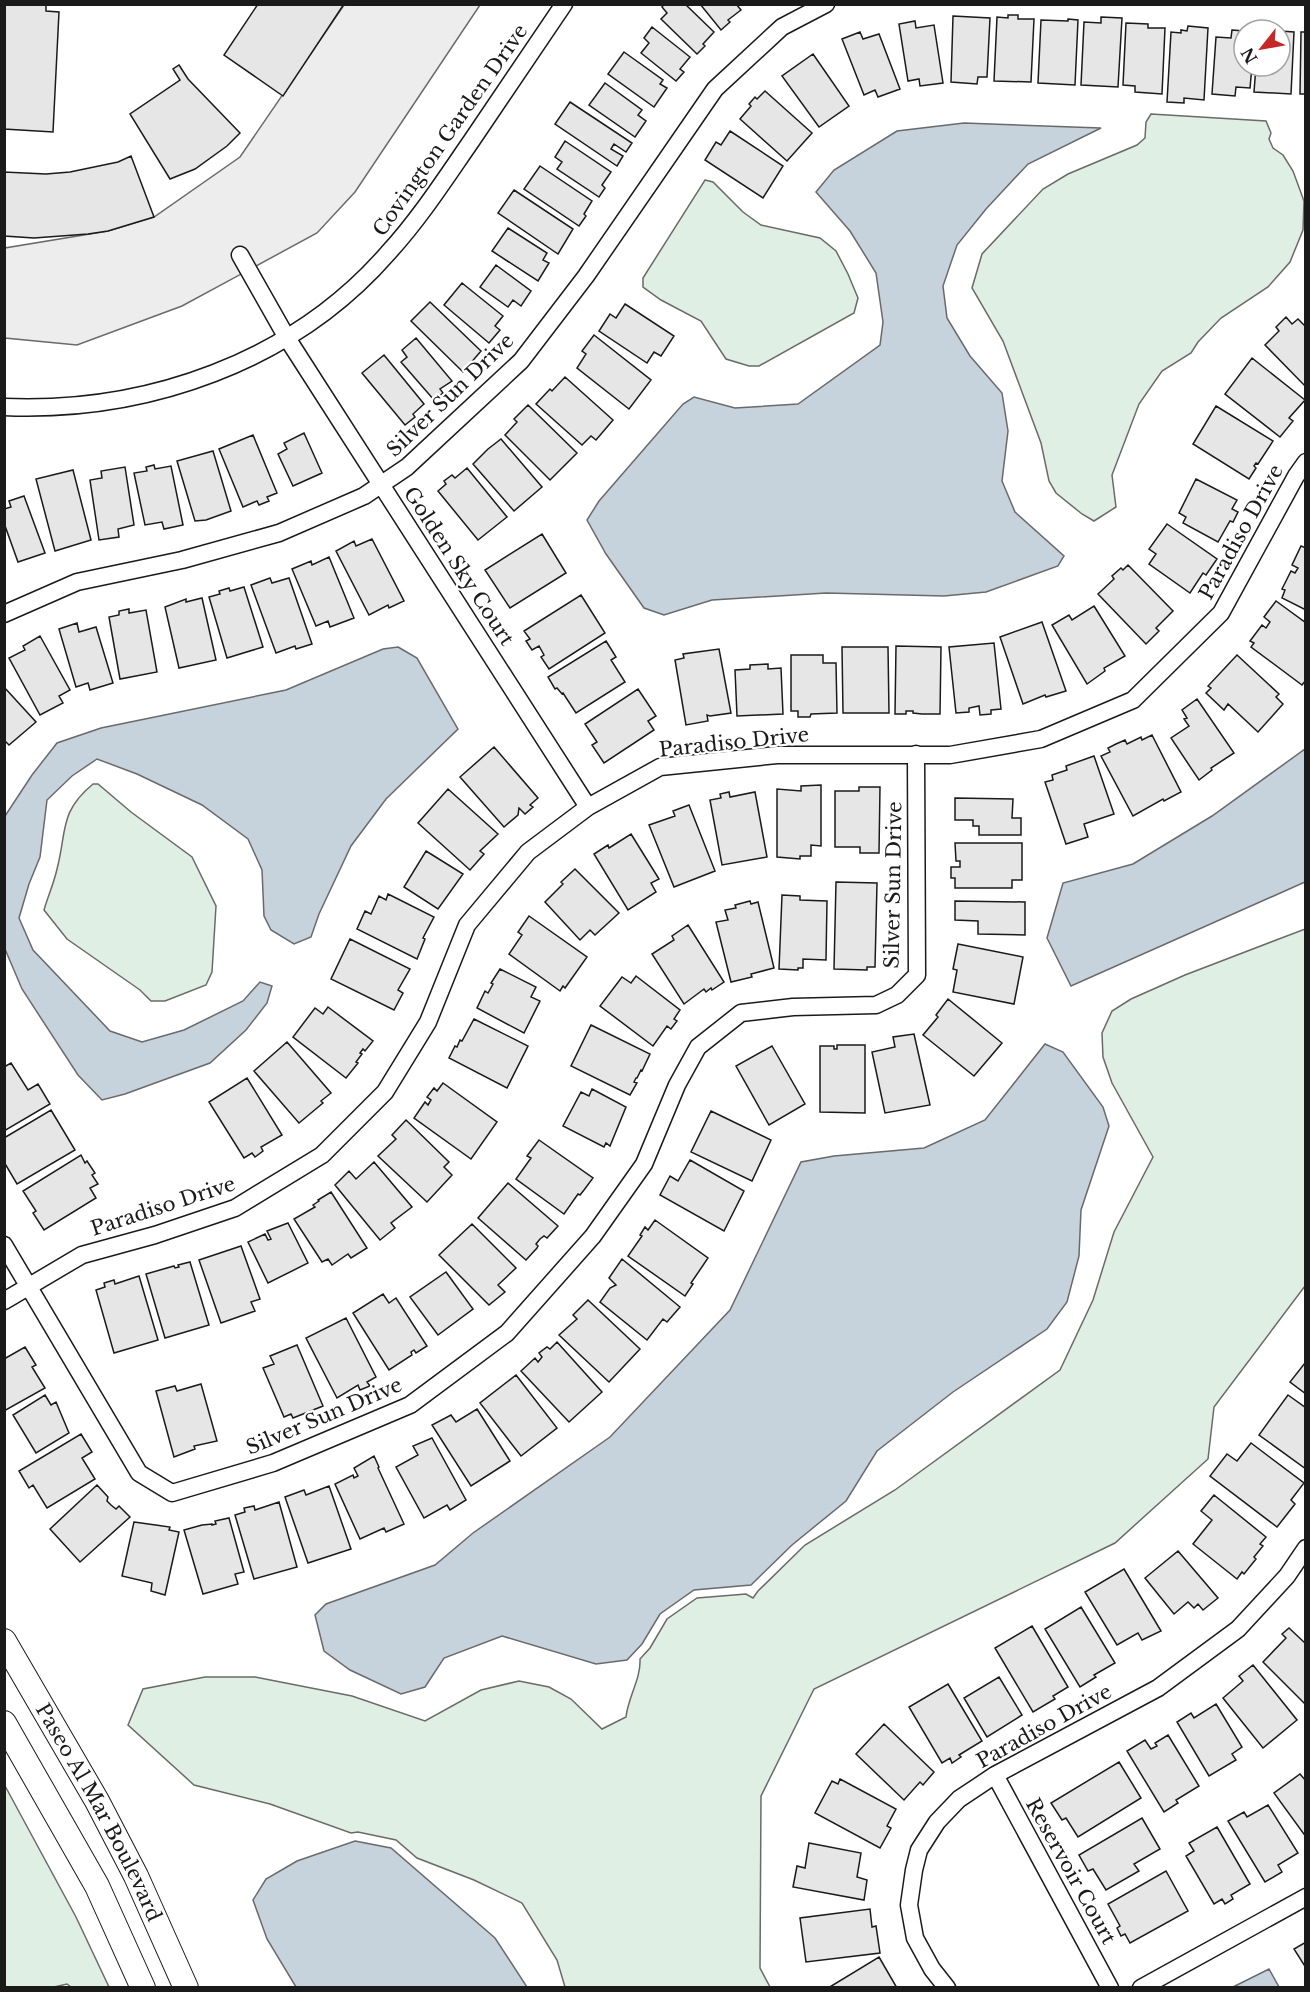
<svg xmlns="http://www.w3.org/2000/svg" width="1310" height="1992" font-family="'Libre Baskerville',serif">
<rect width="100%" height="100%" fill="#fff"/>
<path fill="#e0efe3" stroke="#6a6a6a" stroke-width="1.5" d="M1151,114l115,7 5,12 -2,6 4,9 10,7 10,16 11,30 -1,29 -13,32 -22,25 -47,31 -23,24 -7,11 -29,18 -23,33 -27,71 4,32 -22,14 -12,-7 -26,-21 -7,-12 -8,-38 -38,-102 -31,-53 10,-34 61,-65 25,-15 69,-29 8,-7 1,-16z
M705,180l8,2 30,30 18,13 59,13 16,13 12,23 10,24 -4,15 -95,53h-10l-23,-7 -25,-38 -40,-21 -18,-13v-9z
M93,784h5l33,28 61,45 24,49 -4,66 -6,13 -41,16h-14l-11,-11 -73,-51 -23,-29c4,-14 10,-27 13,-41 10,-38 2,-57 36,-85z
M1305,929v357l-91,121 -6,52 -93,84 -301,146 -53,107 -1,172 10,19h-205l-8,-27 -35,-57 -48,-23 -57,-22 -21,-18 -38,-8 -7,1 -81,-29 -76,-19 -66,-60 15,-36 62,-12h50l97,19 73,25 56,-31 38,-9 30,6 22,12 31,30 24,-12c2,-20 15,-38 14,-58l10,-11 17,-29 30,-21 49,-4 7,4 5,-7 47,-46 90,-55 165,-120 33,-70 21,-68 39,-75 -41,-74 -9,-26 -1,-24 10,-22 19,-12 54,-24z
M4,1784l72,133 33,70h-38l-4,-3 -13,3h-49z"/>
<path fill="#ededed" stroke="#6a6a6a" stroke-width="1.5" d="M344,5h136l-125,187 -38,41 -135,73 -105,39 -72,-7v-90l103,-17 46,-14 86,-60z"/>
<path fill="#c6d2dc" stroke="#6a6a6a" stroke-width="1.5" d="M964,123l137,5 -73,36 -42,45 -29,36 -14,41 4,32 23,38 32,37 6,38 -6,50 13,31 49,44 -6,10 -72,26 -42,4 -118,-3 -114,7 -48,15 -20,-7 -38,-54 -19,-34 12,-19 84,-97 11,-7 41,11 63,-4 82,-59 3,-23 -7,-49 -26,-42 -34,-39 18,-22 63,-39z
M398,647l19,11 41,71 -72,70 -35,47 -32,68 -8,23 -17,7 -23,-14 -7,-14 -2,-46 -14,-31 -46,-34 -65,-31 -40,-15 -25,17 -25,24 -7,57 -11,27 -10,34 14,32 77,81 32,11 42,-12 59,-29 17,-19 12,4 -5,17 -21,27 -36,33 -85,31 -23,6 -24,-25 -56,-86 -17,-40v-133l27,-41 25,-32 44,-15 185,-38 97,-41z
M1305,749v133l-234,104 -24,-48 16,-55 70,-19 79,-48z
M1045,1044l18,8 40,55 6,19 -28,84 -2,46 -12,46 -20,27 -94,63 -76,59 -31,50 -54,44 -41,40 -57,5 -34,24 -18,30 -15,16 -31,4 -94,-28 -58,22 -19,29 -24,7 -51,-24 -26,-19 -9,-36 11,-11 109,-39 38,-32 137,-96 120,-127 71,-148 33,-6 90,-8 61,-28z
M355,1841l36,7 104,90 32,49h-231l-29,-48 -14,-39 13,-21 31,-18z
M1269,1969l10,18h-46z"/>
<path fill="#e6e6e6" stroke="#1a1a1a" stroke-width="1.5" d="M4,4h42v7l13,1 -6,120 -49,-3z
M258,4h86l-61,92 -59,-41z
M664,4h21l29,28 -11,12 2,2 -8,8 -36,-35 6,-6 -5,-6z
M700,4h36l5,6 -13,10 2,2 -9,8z
M1008,15h10v4h16l-3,63 -37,-1 3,-64 11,1z
M953,16l37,2 -3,59h-9l-1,7 -26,-2z
M1101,17l21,1 -4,69 -37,-2 3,-63 17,1z
M1068,19l10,1 -3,65 -37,-2 3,-63 27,1z
M915,21l1,7 18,-3 9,58 -23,3 -1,-7 -11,2 -9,-57z
M1126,23l22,1v4h17l-3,66 -27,-2v-6l-12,-1z
M1258,24l19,1v5h-20z
M1188,26l20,2 -4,72 -20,-2v5l-17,-1 4,-70 10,1v-3l6,1z
M652,27l38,30 -10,12 4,3 -8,9 -35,-28 8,-10 -5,-5z
M1232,30l12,1v35h8l-2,22 -14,-1 -1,9 -23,-2 4,-57 15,1z
M1280,31l14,1 -3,62 -37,-2 2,-26h24z
M860,32l3,7 16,-5 21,55 -22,8 -3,-7 -11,5 -22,-56z
M1301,32h5v65l-1,-3h-5z
M624,52l39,28 -3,4 7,4 -13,19 -46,-33z
M813,54l36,52 -30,21 -37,-51z
M179,65l9,14 52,54 -13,13 -32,23 -25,10 -40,-65 50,-34 -7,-11z
M605,83l37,27 -4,5 8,6 -11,16 -46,-32z
M765,91l47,42 -25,28 -47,-42 11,-13 -2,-2 6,-7 2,2z
M570,102l62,41 -6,9 -12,-8 -3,5 12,7 -6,10 -62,-42z
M730,131l53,35 -20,32 -58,-38 11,-18 5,3z
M565,141l46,31 -9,13 3,3 -6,9 -42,-28 5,-7 -7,-5z
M131,156l23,61 -46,14 -20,3 -54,4 -30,-2v-64l42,2 24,-2 48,-10z
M540,166l52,35 -8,13 2,2 -7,10 -55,-37z
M514,190l59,39 -15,25 -60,-41z
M508,228l39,25 -4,7 6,3 -11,18 -46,-30z
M496,265l35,26 -10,15 -8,-6 -5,7 -28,-20z
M462,283l41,33 -8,10 5,4 -11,13 -45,-38z
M430,302l51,49 -18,21 -52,-51z
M625,304l49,32 -13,20 -7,-4 -7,11 -48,-32 11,-17 6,4z
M1286,317l6,7 6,-5 8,8v60l-41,-42 14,-14 -3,-4z
M594,335l57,45 -22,29 -52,-41 9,-14 -4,-3z
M416,338l36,43 -12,8 3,4 -9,7 -33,-38 6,-5 -5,-7z
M384,355l40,49 -11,10 2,3 -10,8 -43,-52z
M1252,358l53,42 -16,18 4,3 -13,16 -55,-43z
M565,377l48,43 -17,20 -5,-4 -9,9 -46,-41 14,-15 2,2z
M528,405l49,48 -27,27 -45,-45 12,-13 -3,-3z
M1216,406l57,35 -15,23 -2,-1 -2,3 2,2 -7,11 -56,-35z
M304,433l18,40 -29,13 -15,-32 9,-5 -3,-6z
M253,435l24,58 -10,4 2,4 -10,4 -2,-4 -14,6 -24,-58z
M501,439l41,48 -28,24 -41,-47 15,-15z
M213,451l18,60 -25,9 -11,1 -18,-60z
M154,465l1,4 16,-3 12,59 -19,4 -2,-7 -17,3 -11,-52 13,-2 -1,-4z
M125,467l9,58 -16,4 1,8 -20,3 -9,-60 12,-2 -1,-7z
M467,468l40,49 -29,23 -40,-49 8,-7 -2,-3 8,-6 3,3z
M73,470l18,70 -36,11 -19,-72z
M1196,479l41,21 -5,9 6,3 -5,10 -3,-1 -12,21 -35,-19 3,-6 -7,-4z
M24,496l21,57 -27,9 -14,-39v-14l7,-2 -2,-6z
M1167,524l50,35 -11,16 -3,-2 -13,20 -41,-29 7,-10 -7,-5z
M542,534l24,39 -56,35 -25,-38z
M372,539l32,62 -15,7 -1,-3 -19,10 -33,-64 18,-10 2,5z
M1301,546l5,2v62l-24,-12 3,-8 -3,-1 9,-18 4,2 3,-5 -6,-3z
M329,557l25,61 -24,9 -2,-6 -12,5 -24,-57 19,-8 1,4z
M1128,565l45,46 -17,17 3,3 -13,13 -48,-50 16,-15 -2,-3 9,-8 2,2z
M270,578l2,5 17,-5 23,66 -16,5 -1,-3 -19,7 -25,-68z
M244,587l19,60 -36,11 -18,-61 11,-3 -1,-3 10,-3 1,3z
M581,595l24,38 -56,36 -8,-12 3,-2 -5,-9 -7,4 -6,-9 4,-2 -6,-8z
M202,598l14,62 -37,8 -14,-61 21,-8v3z
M1276,601l30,22v57l-4,5 -51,-38 3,-4 -4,-2 12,-16 4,3 4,-6 -6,-5z
M1094,606l31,50 -21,12 1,3 -18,13 -35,-59 17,-10 3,5z
M129,609v4l17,-3 11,62 -37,7 -11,-62 10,-2v-4z
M1042,622l24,69 -20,6 -1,-2 -22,9 -23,-67z
M77,623l2,9 17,-5 17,56 -23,7 -2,-7 -12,4 -17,-58z
M40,636l30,54 -11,6 4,7 -23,12 -31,-57 16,-8 -2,-4z
M606,641l10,16 -5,3 14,22 -49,31 -13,-20 -1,1 -5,-6 -2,1 -7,-12z
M994,643l7,66 -10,1v4l-11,1 -1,-9 -10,2v4l-13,1 -7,-66z
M896,646l45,1 -1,67h-18l-9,-1v-2h-7v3h-11z
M842,647h46l1,66h-46z
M719,649l12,64 -21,3 -3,-1 1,6 -22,4 -11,-65 9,-2 -1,-4z
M791,655h32v8h13l1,50 -26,1 -1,3h-12v-6h-7z
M1237,655l42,39 -3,3 7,7 -25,28 -30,-28 -4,6 -18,-17 5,-5 -3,-2z
M768,664v5l13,-1 2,46 -46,2 -2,-46 15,-1v-4z
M4,687l32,35 -27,23 -5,-5z
M638,689l18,27 -8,5 6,9 -50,33 -12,-18 5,-3 -12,-18z
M1197,699l37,54 -23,15 1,2 -13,10 -28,-42 18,-12 -5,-7 3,-1 -5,-8z
M1152,735l29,57 -17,9 -1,-2 -30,17 -32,-60 9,-4 -2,-4 8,-4 9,-4 2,4 14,-7 1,3z
M494,747l44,51 -8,7 3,2 -8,7 -6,-6 -1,7 -14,12 -44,-50z
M1094,756l20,58 -30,10 4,13 -22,7 -21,-62 8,-2 -1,-5 15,-5 -1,-4z
M821,785v61l-10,-1v11h-11v3l-23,-2v-68l24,2v-5z
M859,787h21l-1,66h-19v-6h-25v-56h24z
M448,789l50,45 -18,17 4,3 -14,16 -52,-47z
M729,792l1,5 25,-5 12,65 -45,8 -12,-65 11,-2 -1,-4z
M955,798l58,1 -1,19h9v17h-42v-9h-6v-6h-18z
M689,805l26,66 -41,16 -25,-62 26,-9 -2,-5z
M631,834l28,45 -8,4 5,9 -28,18 -34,-56 14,-9 1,3z
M955,843h67v37h-10v8h-57v-10h-4v-11h9v-6h-4z
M426,851l37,23 -25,35 -34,-22z
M575,869l44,44 -24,22 -5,-5 -10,10 -35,-38 18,-18 -2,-2z
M836,882l41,1 -2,84h-8v3l-33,-1z
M388,894l46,23 -11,21 2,1 -8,20 -60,-30 8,-18 6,3 8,-18 7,4z
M782,895l18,1v4l27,1 -1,59 -23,-1v9h-5v2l-19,-1z
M750,901l1,3 7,-2 16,66 -23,6 1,3 -21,5 -15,-60 12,-2 -3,-10 11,-2 -1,-3z
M955,901l70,1v33l-47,-1v-13l-23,-1z
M529,916l58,41 -22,31 -2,-2 -3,5 -51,-37 13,-19 -4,-3z
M688,925l36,57 -12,8 -1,-2 -5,4 -2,-3 -20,15 -32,-50 22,-14 -2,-4z
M350,939l60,30 -12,21 5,3 -9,17 -63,-31z
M958,944l65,13 -9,47 -61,-12 4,-22 -4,-1z
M500,969l36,18 -5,10 9,4 -16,32 -47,-25 8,-17 3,2 5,-9 -2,-1z
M636,976l44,34 -6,9 3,2 -6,8 -4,-3 -14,20 -53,-40 22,-29 9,6z
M948,999l54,44 -28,33 -51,-41 15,-18 -2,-2z
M328,1007l45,34 -8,10 -2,-2 -3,4 2,1 -6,8 2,1 -12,15 -53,-41 22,-29 8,6z
M474,1019l54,27 -21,42 -58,-30 6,-12 2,1 3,-7 2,1z
M591,1025l59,29 -8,17 -1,-1 -4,8h-1l-2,4 3,1 -7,12 -59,-29z
M914,1034l16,71 -45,8 -13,-61 23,-5 -2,-10z
M287,1042l44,51 -10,8 2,2 -24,20 -45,-52z
M837,1045h28v68l-45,-1v-66h14v3h3z
M772,1046l33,58 -36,21 -33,-59z
M11,1063l17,27 10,-6 12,20 -46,27v-64z
M247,1078l35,57 -21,12 2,4 -8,6 -3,-4 -8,5 -35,-56z
M443,1083l54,39 -26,37 -57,-41 11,-16 3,3 3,-5 -4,-3 7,-9 3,3z
M592,1089l34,18 -16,39 -4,-3 -2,4 -41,-21 18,-34 8,4z
M51,1110l24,40 -58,34 -13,-22v-24z
M711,1111l60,29 -19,41 -61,-29z
M406,1120l43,42 -5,5 8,8 -25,27 -49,-46 18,-17 -4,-4z
M539,1140l54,38 -9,12 -4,5 -2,-1 -14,20 -48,-35 15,-21 -4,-2z
M81,1155l4,8 2,-2 8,12 -3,2 6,9 -8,4 6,10 -52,32 -11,-17 3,-2 -13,-20z
M690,1160l54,31 -20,40 -64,-36 10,-19 8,5z
M374,1162l38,45 -21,16 4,5 -15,12 -45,-55 14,-14 7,8z
M508,1183l50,43 -11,12 -3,-2 -4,3 -4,5 2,2 -1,2 -11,12 -48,-42z
M331,1192l36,56 -16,10 -3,-4 -16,11 -4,-6 -6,3 -28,-43 21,-12 -2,-2 6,-4 -1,-1z
M655,1220l53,38 -17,25 2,1 -8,12 -57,-40 14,-20 -2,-1 5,-8 3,3z
M288,1223l20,40 -40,20 -20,-41 17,-8 3,6 3,-1 -4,-8z
M472,1224l44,44 -18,17 7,7 -16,13 -50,-50z
M241,1246l19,53 -9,3 4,9 -34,12 -22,-63z
M622,1259l58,48 -13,15 -4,-3 -16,21 -47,-38 10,-14 6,-3 -7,-7z
M190,1262l19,63 -44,13 -19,-64 28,-8 1,2 4,-1 -1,-2z
M446,1272l27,37 -35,26 -28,-38z
M139,1276l19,64 -44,13 -18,-63 9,-3 -1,-4 10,-3 1,4z
M383,1294l6,9 7,-5 31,48 -11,7 -2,-3 -3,2 1,3 -23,15 -36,-57z
M588,1300l52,49 -31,33 -50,-47 18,-16 -4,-4z
M346,1318l30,59 -9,5 3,4 -10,4 -2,-5 -21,13 -31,-60z
M557,1342l45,50 -33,30 -48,-51 14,-13 3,4 4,-5 -3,-4 8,-6 3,2z
M297,1345l26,61 -30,12 -2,-4 -7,3 -21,-49 11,-4 -4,-8z
M25,1347l11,18 -4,2 13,21 -41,23v-52z
M1305,1363h1v31l-16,-12z
M516,1375l41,53 -36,28 -41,-53z
M201,1384l16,57 -23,5 1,3 -21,8 -18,-66 19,-5 2,5z
M45,1395l6,10 5,-3 13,31 -33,20 -23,-38z
M1288,1395l18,13v61l-47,-34z
M477,1409l33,52 -39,25 -39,-61 19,-10 5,7z
M81,1434l11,18 -10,6 13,21 -48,29 -14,-23 -4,3 -10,-17z
M432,1438l34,62 -16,10 -3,-5 -23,13 -28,-51 22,-12 -5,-9z
M1251,1443l53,40 -13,17 4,4 -18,23 -67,-51 17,-22 10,7z
M374,1456l5,11 -1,1 26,56 -18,8 -2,-4 -24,11 -25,-55 18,-9 1,3 4,-2 -4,-8z
M97,1485l11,12 -1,4 4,4 5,4 3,-3 11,11 -50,45 -30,-33z
M329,1486l22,63 -43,14 -23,-66 19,-7 2,5z
M1214,1495l52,42 -6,7 3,2 -9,11 2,2 -12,15 -2,-2 -5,7 -44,-35 19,-24 -11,-9z
M279,1502l18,65 -43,12 -19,-64 10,-3 -1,-4 10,-2 1,4z
M229,1518l15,54 -9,2 3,10 -35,10 -19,-64 18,-5 10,-1v1l4,-1 -1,-3z
M134,1522l36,5 -1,3 10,2 -14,63 -14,-4 1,-8 -30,-7z
M1178,1551l40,47 -15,12 -5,-6 -4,4 -6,-6 -14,12 -29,-36z
M1124,1569l37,62 -19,9 -4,-7 -21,12 -32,-53z
M1081,1607l34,56 -21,12 2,2 -16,10 -35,-58z
M1032,1626l36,61 -15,9 2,3 -22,13 -38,-64z
M1289,1628l17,16v61l-43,-43 23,-24 -4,-4z
M1253,1665l44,55 -34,28 -40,-50 20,-17 -4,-5z
M999,1677l23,38 -35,22 -23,-39z
M948,1684l34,57 -23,14 2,2 -9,6 -2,-5 -8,5 -33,-56z
M1216,1704l26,43 -10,7 4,6 -27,16 -32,-54 14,-9 3,5z
M884,1724l50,48 -11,13 -3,-3 -16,18 -48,-46z
M1168,1735l31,51 -23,14 2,3 -14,9 -37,-61 18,-11 6,9 6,-3 -2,-3z
M1119,1762l22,36 -63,39 -12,-19 -4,2 -11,-17z
M1300,1774l6,7v56l-32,-44z
M840,1779l56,30 -9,17 4,2 -11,20 -65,-35 17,-32 6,3z
M1268,1805l30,48 -20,12 4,7 -17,10 -37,-61 16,-9 3,5z
M1142,1818l18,31 -26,15 5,7 -33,19 -13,-21 -5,2 -9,-16z
M1217,1827l33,57 -19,11 2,4 -8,5 -3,-5 -8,5 -28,-48 8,-5 -5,-8z
M809,1843l52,10 -4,24 10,3 -3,20 -71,-13 4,-21 8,2z
M1166,1871l22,40 -58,32 -5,-9 -4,2 -4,-8 3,-2 -12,-22z
M870,1909l2,18 4,-1 4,27 -74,9 -6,-44z
M1306,1942v26l-12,-19z
M879,1957l18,31h-69z"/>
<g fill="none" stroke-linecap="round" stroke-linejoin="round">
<g stroke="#1a1a1a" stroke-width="19">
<path id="street" d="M240,255l47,83 301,469
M4,407c143,6 289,-45 384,-154 32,-35 57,-74 84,-113 30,-45 61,-90 92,-136
M4,614l73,-32 105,-22 97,-27 85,-37 43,-29 114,-106 65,-85 129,-187 67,-62 44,-23
M4,1245l135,228 33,20 101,-30 137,-58 97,-72 86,-97 51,-72 33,-79 21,-38 43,-34 52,-6 83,-2 21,-10 20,-20 -1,-221
M4,1301l78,-46 73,-20 80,-27 87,-53 63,-63 43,-70 39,-97 61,-73 60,-45 72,-40 117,-12h173l91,-16 92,-39 88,-87 75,-137 10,-14
M995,1775l115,213
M947,1988l-15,-19 -17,-31 -6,-33 5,-35 5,-20 18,-28 22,-23 36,-24 163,-87 80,-59 49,-53 19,-28
M1141,1988l165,-91"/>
</g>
<g stroke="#1a1a1a" stroke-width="26">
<g id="secondary">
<path id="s1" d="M4,1641l93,160 39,75 50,112"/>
<path d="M4,1723l93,163 46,102"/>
</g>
</g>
<use href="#street" stroke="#fff" stroke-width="16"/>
<use href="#secondary" stroke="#fff" stroke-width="24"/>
</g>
<g text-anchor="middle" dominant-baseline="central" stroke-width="4.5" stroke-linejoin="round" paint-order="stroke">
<g font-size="20" fill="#1a1a1a" stroke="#fff">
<text transform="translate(450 130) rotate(-55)">Covington Garden Drive</text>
<text transform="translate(450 395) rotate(-44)">Silver Sun Drive</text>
<text transform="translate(1241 532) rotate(-61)">Paradiso Drive</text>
<text transform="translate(459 566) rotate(57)">Golden Sky Court</text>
<text transform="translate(734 742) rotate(-6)">Paradiso Drive</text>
<text transform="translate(893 885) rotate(-89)">Silver Sun Drive</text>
<text transform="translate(163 1206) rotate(-18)">Paradiso Drive</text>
<text transform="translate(324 1416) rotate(-23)">Silver Sun Drive</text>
<text transform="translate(1044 1726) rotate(-29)">Paradiso Drive</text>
<text stroke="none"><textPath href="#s1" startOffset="196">Paseo Al Mar Boulevard</textPath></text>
<text transform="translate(1071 1871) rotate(61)">Reservoir Court</text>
</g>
</g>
<rect width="1310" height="1992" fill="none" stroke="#1a1a1a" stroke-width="12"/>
<g transform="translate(1262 48) rotate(239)"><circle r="28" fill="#ffffff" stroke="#a3a3a3" stroke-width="1.5"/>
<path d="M0-4.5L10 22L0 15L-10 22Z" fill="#c62828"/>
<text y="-9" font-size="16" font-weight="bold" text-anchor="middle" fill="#1a1a1a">N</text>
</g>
</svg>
